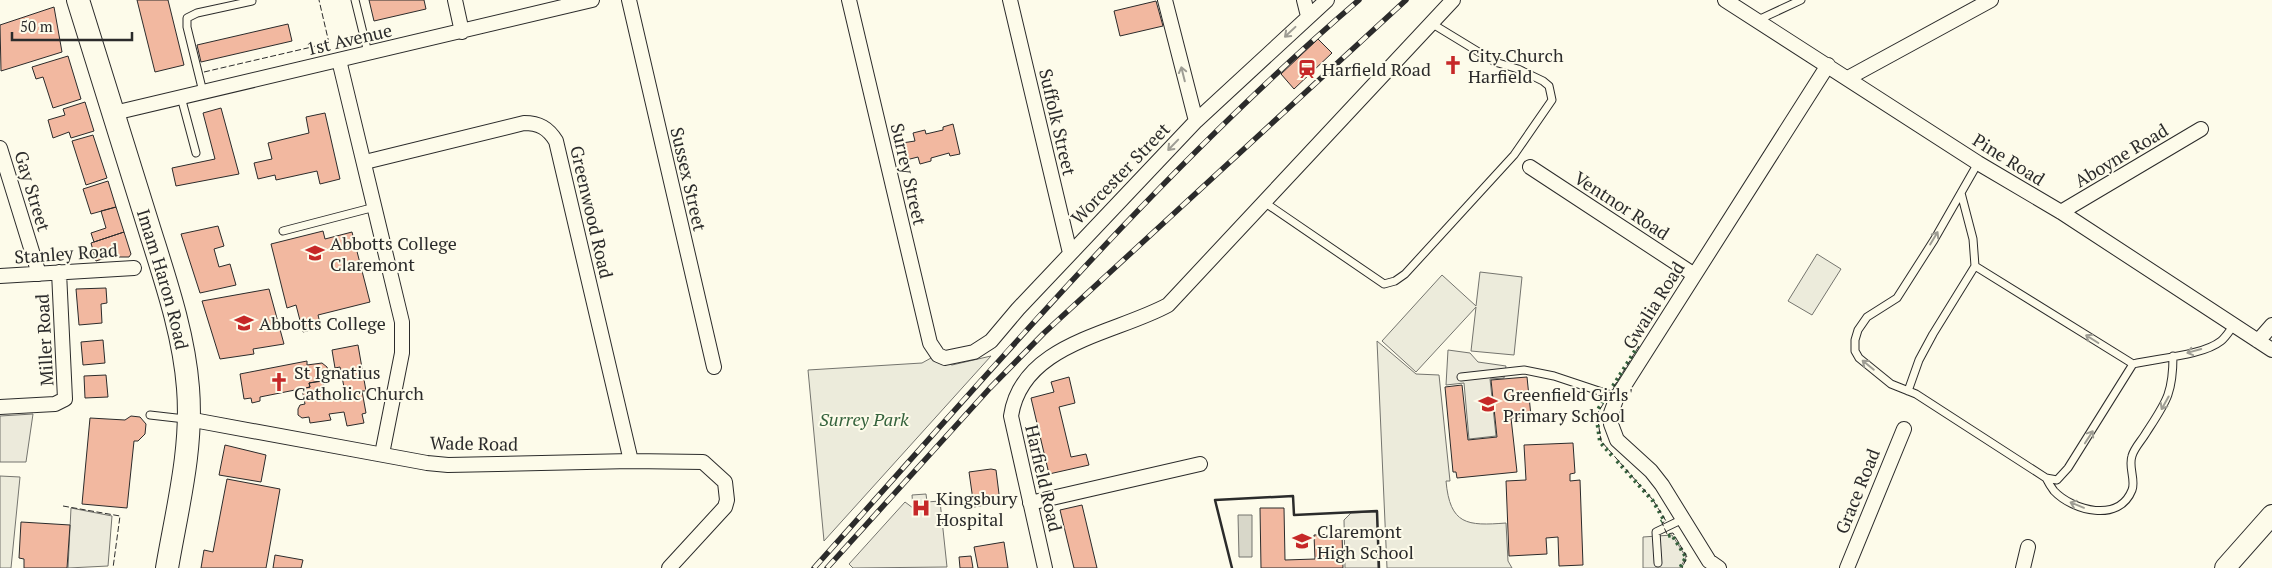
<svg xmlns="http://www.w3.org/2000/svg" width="2272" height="568" font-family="'PT Serif',serif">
<rect width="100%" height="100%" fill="#fdfbea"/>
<path fill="#ecebdb" stroke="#74746e" d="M1817,254l24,15 -29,46 -24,-14z
M1480,272l42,5 -8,78 -43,-4 5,-44 -60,65 -34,-31 60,-66 34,31z
M1377,341l39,33 23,1 11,106h-4c4,44 21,45 60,42l2,38 4,7h-125z
M991,356l-167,185 -16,-171 114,-7 9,-5 21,7z
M0,476l20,1 -9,91h-11z"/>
<path fill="#eceadb" stroke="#74746e" d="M1448,350l22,3 8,9 28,4 -2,12 -14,1 6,57 -27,3 -5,-56 -18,2z
M33,414l-7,48h-26v-46z
M926,494l1,8 13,-1 7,66 -94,1 -4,-4 56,-62 8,6 -1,-13z
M71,508l41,8 -4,50 -40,2z
M1377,512l1,56h-33l-1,-48 7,-7z
M1672,535l14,22 -6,11h-37v-31z"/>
<path fill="#d8d7c9" stroke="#74746e" d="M1238,515h14v42h-13z"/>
<path fill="#f2b8a0" stroke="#2b2b2b" d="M137,0h31l16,65 -29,7z
M369,0h55l2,9 -52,12z
M1156,1l7,25 -43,10 -6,-25z
M54,7l8,45 -61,19 -1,-46z
M288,24l4,17 -91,21 -4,-17z
M1318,39l14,14 -38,36 -13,-15z
M68,56l13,43 -28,9 -10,-31 -7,2 -4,-12z
M85,102l9,29 -23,7 -2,-6 -16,6 -5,-18 17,-5 -2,-6z
M221,108l18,66 -63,12 -4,-18 43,-9 -12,-46z
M325,113l15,66 -20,5 -3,-13 -41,9 -1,-5 -17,4 -4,-16 18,-4 -4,-16 41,-10 -3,-16z
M953,124l7,30 -10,2 -1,-3 -18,5v3l-11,3 -2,-7 -12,3 -4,-17 13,-2 -2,-8 12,-3 1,4 17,-4v-3z
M93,135l14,43 -21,7 -14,-44z
M108,181l8,26 -25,7 -8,-25z
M116,207l8,25 -30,10 -3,-9 15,-5 -5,-17z
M218,226l6,20 -10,3 5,18 11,-3 6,21 -36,8 -19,-59z
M323,231l2,8 27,-7 18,70 -52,13 3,12 -18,5 -7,-27 -9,3 -16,-64z
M124,232l7,22 -2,3h-10l-1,-3 -22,7 -5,-18z
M106,288l1,15 -6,1 1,19 -23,2 -3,-36z
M269,289l15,55 -31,5 1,5 -34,5 -18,-58z
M103,340l2,23 -22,2 -2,-23z
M358,345l8,46h-4l4,22 -4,1 2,9 -17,3 -3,-14 -15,2 2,6 -21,3 -1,-6 -7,1 -4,-3v-6l2,-4 5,-1 -3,-15 8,-2 -1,-4 14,-2 4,20 19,-4 -6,-30 -5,1 -3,-18z
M307,361v4l15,-2 5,4 2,7 -4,6 -16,3 1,4 -50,10v4l-8,2 -1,-5 -7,1 -4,-25z
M106,375l2,22 -23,1 -1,-22z
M1069,377l6,26 -16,4 12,50 15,-3 3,11 -40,9 -18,-76 23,-6 -3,-10z
M1527,377l4,39 -20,2 6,54 -60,6 -1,-6h-3l-8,-85 17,-2 6,55 29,-3 -6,-57z
M131,416l9,1 6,7 -1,10 -7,7h-4l-7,67 -45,-4 8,-86 35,2z
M1573,443l2,30 -5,1v7l10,-1 3,85 -24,1 -1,-29 -12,1 1,16 -38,2 -3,-75 20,-1 -2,-35z
M225,445l41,10 -5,27 -42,-7z
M991,469l5,1 4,32 -26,5 -5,-35z
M227,479l53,10 -14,79h-65l3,-18 9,2z
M1082,505l15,63h-23l-14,-58z
M1260,508h24l1,52 30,-1 -1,-24 28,-1 1,34h-82z
M21,522l49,3 -3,43h-43v-9l-5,-1z
M1004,542l4,26h-30l-4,-21z
M275,555l28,5 -2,8h-28z
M971,556l2,12h-13l-1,-11z"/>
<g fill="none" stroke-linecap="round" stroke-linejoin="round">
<g stroke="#2b2b2b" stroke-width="9">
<path id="service" d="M355,0l13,53
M1758,20l43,-20
M203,92l-16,-65v-9l10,-5 55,-12
M181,97l15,56
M1978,163l-44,77 -37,58 -30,19 -9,13 -3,10v11l4,7 32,26 25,10 130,84 11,2 11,-12 65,-104c24,-6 69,-8 88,-23 5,-4 9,-11 13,-16
M1264,202l120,82 11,-3 10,-7 109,-119 38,-55 -3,-14 -6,-5 -25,-12 -23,-7 -64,-39
M283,231l92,-24
M1975,266l158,98
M1461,377l63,-7 30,6 63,21
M1908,391l11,-31 14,-26 42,-68 -2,-27 -12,-46
M150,415l35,4
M2046,478c2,4 5,9 8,13 19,20 65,32 78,-1 4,-10 -4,-23 0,-34 2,-8 10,-16 14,-23 20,-31 27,-39 27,-77
M1658,563l-2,-31 27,-13"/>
</g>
<g stroke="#2b2b2b" stroke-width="16">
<path id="minor" d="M455,0l7,32
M629,0l85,367
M849,0l81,343 8,12 7,3 29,-6 17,-11 27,-32 178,-188 131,-121
M1010,0l60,253
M1165,0l31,121
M1304,0l4,16
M1725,0l253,163 83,49 211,138
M339,60l63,262v31l-20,101
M1848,78l143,-78
M114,113l478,-113
M0,148l39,126
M365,162l159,-39c15,0 24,5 32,18l75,320
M1530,167l163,107
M2061,212l140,-83
M0,276l134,-8
M2258,341l14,-16
M0,407l55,-3 10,-5 -6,-127
M188,419l239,44 21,2 183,-4 72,1 22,20 2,18 -2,7 -56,61
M1030,503l170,-39
M1045,568l-34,-152c11,-73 104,-82 157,-111l285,-305
M1719,568l-10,-7 -47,-76 -11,-14 -34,-31 -6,-16v-11l6,-16 211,-332
M1847,568l57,-139
M2023,568l5,-21"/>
</g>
<g stroke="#2b2b2b" stroke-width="22">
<path id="secondary" d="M2225,568l47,-53"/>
</g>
<g stroke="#2b2b2b" stroke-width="24">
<g id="primary">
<path id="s1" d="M78,0c24,77 48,154 72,231 16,51 34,104 38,157 5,61 -11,121 -21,180"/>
</g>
</g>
<use href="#service" stroke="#fdfbea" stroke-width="7"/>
<use href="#minor" stroke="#fdfbea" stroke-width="14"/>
<use href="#secondary" stroke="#fdfbea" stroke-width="20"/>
<use href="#primary" stroke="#fdfbea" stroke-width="22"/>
<g stroke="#2b2b2b" stroke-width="5.5">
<path id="rail" d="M814,568c175,-195 345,-397 545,-568
M827,568l163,-180 54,-55 362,-333"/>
</g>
<use href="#rail" stroke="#fdfbea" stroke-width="4" stroke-dasharray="11" stroke-linecap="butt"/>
<path stroke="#34623c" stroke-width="4" stroke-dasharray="2.5 4" stroke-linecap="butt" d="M1613,386l25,-40
M1603,401l-7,12 4,29 14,16
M1617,461l36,40 11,19 -3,2
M1668,536l4,-1 14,22 -6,11"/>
<path stroke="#2b2b2b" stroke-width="1" stroke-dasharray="6 2.5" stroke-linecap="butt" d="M204,72l125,-29 -10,-43
M1639,346l-42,68 4,27 52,59 13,21 -4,2 5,11 6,-1 14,24 -5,11
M63,506l57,10 -7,52"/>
<path stroke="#2b2b2b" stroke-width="2.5" d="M1232,568l-17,-68 78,-4 1,19 83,-4 2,57"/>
</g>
<defs><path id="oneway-shaft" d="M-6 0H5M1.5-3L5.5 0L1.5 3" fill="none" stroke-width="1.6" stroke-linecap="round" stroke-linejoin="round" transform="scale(1.25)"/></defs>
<g stroke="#9e9d94">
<use href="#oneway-shaft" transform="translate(1290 32) rotate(137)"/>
<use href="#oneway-shaft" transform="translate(1183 74) rotate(-104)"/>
<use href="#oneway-shaft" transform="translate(1173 145) rotate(134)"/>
<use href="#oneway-shaft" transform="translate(1934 238) rotate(-59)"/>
<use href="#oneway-shaft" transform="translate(2092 339) rotate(-148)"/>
<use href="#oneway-shaft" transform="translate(2194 351) rotate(165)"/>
<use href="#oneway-shaft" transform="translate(1868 365) rotate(-141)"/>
<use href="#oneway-shaft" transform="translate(2165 403) rotate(119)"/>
<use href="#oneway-shaft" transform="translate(2089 437) rotate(-57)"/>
<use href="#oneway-shaft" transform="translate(2077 505) rotate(-158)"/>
</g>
<defs>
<g id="church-bare" transform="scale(1.5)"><path d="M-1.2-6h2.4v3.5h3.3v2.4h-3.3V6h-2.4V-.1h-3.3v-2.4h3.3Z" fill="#c62828" stroke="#fdfbea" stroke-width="2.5" paint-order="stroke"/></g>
<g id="station-bare" transform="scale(1.5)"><path d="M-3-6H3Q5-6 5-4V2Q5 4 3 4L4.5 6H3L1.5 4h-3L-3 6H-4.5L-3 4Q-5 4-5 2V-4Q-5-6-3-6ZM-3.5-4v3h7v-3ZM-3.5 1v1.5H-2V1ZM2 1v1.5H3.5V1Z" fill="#c62828" stroke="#fdfbea" stroke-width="2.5" paint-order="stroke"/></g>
<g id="school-bare" transform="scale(1.5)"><path d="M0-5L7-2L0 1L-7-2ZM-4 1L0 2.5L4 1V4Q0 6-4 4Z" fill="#c62828" stroke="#fdfbea" stroke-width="2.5" paint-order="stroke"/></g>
<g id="hospital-bare" transform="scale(1.5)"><path d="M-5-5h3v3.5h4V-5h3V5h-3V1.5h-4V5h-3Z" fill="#c62828" stroke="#fdfbea" stroke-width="2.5" paint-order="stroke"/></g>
</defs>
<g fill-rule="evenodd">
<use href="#church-bare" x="1453" y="65"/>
<use href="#station-bare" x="1307" y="69"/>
<use href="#school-bare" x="315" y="253"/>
<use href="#school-bare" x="244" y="323"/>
<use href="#church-bare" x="279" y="382"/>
<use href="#school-bare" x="1488" y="404"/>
<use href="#hospital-bare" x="921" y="508"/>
<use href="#school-bare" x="1302" y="541"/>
</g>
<g text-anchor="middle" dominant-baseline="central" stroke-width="4" stroke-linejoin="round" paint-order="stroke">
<g font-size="18" fill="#2b2b2b" stroke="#fdfbea">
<text transform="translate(349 39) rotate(-13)">1st Avenue</text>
<text transform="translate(1058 122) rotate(77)">Suffolk Street</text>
<text transform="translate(2121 155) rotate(-31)">Aboyne Road</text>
<text transform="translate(2009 159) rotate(32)">Pine Road</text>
<text transform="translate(1120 173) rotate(-46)">Worcester Street</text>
<text transform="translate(909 174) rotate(77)">Surrey Street</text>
<text transform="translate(689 179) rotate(77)">Sussex Street</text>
<text transform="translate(33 191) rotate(73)">Gay Street</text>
<text transform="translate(1622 205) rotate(33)">Ventnor Road</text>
<text transform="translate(592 212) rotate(77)">Greenwood Road</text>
<text transform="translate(66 253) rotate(-4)">Stanley Road</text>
<text stroke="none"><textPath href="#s1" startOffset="292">Imam Haron Road</textPath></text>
<text transform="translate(1653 305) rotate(-58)">Gwalia Road</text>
<text transform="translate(44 340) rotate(-93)">Miller Road</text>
<text transform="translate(474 443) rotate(1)">Wade Road</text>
<text transform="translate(1044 478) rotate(77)">Harfield Road</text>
<text transform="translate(1857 491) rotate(-68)">Grace Road</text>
</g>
<g font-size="18" fill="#2b2b2b" stroke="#fdfbea" text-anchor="start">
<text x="1468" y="55">City Church<tspan x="1468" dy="21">Harfield</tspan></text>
<text x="1322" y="69">Harfield Road</text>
<text x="330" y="243">Abbotts College<tspan x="330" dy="21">Claremont</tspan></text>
<text x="259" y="323">Abbotts College</text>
<text x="294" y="372">St Ignatius<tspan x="294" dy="21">Catholic Church</tspan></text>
<text x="1503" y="394">Greenfield Girls'<tspan x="1503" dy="21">Primary School</tspan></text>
<text x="936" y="498">Kingsbury<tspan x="936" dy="21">Hospital</tspan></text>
<text x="1317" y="531">Claremont<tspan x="1317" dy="21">High School</tspan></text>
</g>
<g font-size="18" font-style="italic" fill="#34623c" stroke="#fdfbea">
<text x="864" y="419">Surrey Park</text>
</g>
</g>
<path d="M12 32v8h120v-8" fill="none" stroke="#2b2b2b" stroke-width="2.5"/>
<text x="20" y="32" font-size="15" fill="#2b2b2b" stroke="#fdfbea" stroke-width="4" paint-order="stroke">50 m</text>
</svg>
